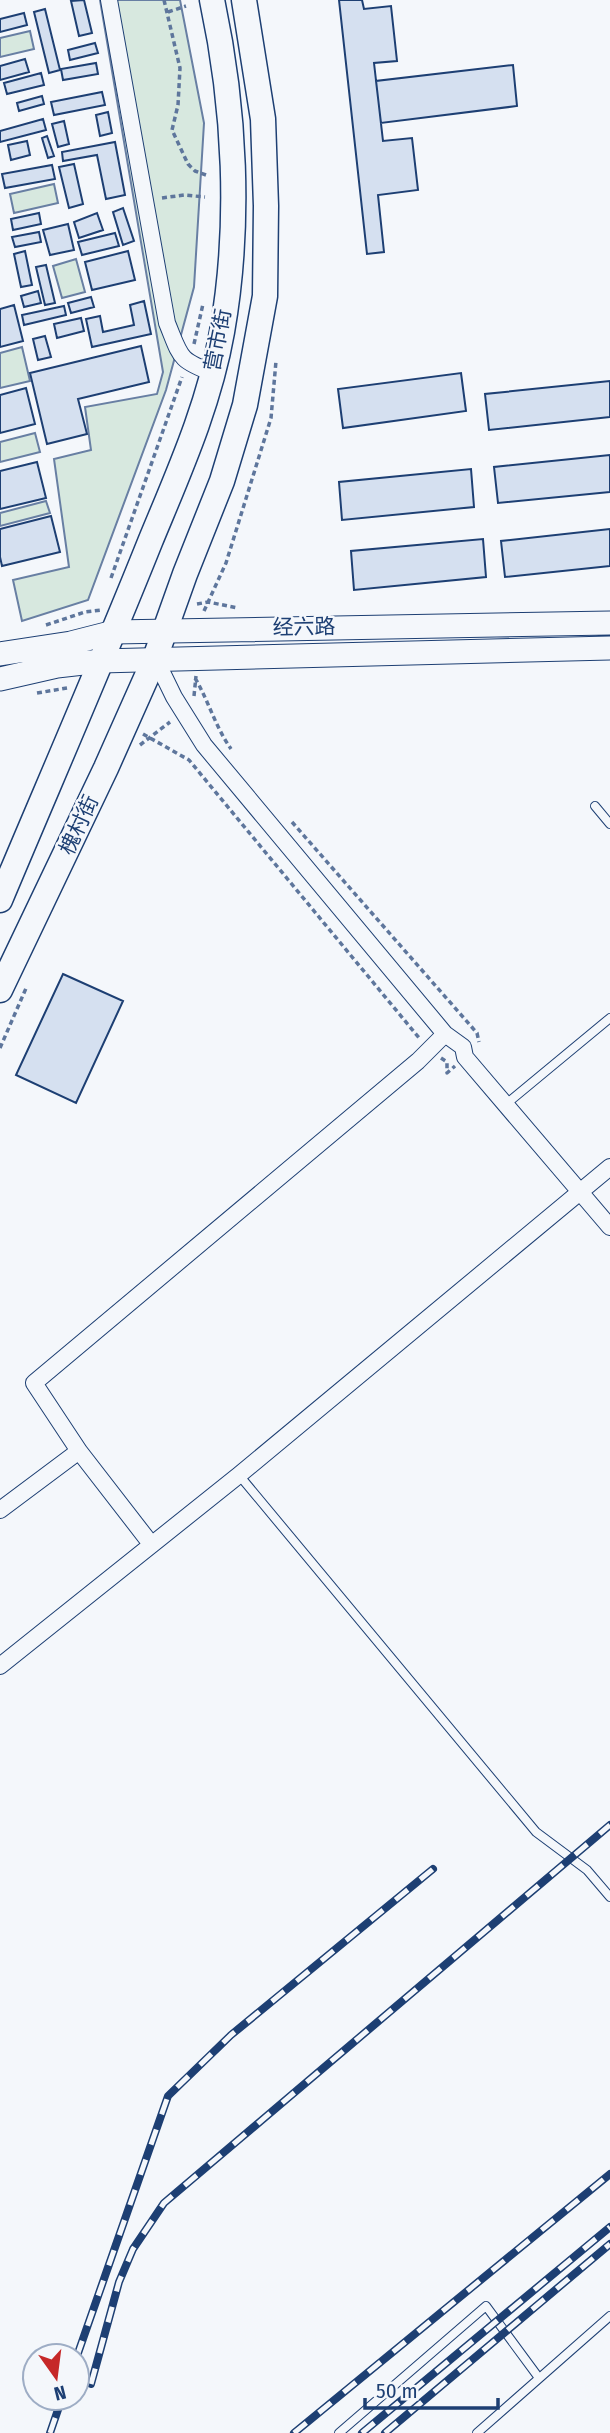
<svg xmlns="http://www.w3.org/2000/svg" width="610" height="2433" font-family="'Fira Sans Condensed','Noto Sans SC',sans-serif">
<rect width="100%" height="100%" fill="#f4f7fb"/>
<path fill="#d7e8df" stroke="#687fa3" stroke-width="2" d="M100,0h80l24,123 -10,164 -28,103 -78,210 -66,21 -9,-41 56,-13 -15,-108 37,-9 -6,-43 72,-13 6,-22z
M30,31l4,18 -34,8v-19z
M54,184l4,19 -44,10 -4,-19z
M76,259l9,33 -23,6 -9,-32z
M22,347l8,34 -30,7v-35z
M35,433l5,19 -40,10v-20z
M46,501l4,12 -50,13v-13z"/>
<path fill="#d5e0f0" stroke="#1d3f73" stroke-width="2" d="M84,0l8,33 -13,3 -8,-35z
M339,0h23l2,9 27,-3 6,55 -23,2 9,78 29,-3 6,52 -40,5 6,57 -17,2z
M45,9l15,61 -11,3 -15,-61z
M24,13l3,12 -27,7v-13z
M95,43l3,10 -28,7 -2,-10z
M25,59l4,13 -29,8v-14z
M96,63l2,11 -35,6 -2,-11z
M513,65l4,41 -136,17 -5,-42z
M41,73l3,12 -37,9 -3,-11z
M102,92l3,13 -51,10 -3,-13z
M42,96l2,8 -25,7 -2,-8z
M108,112l4,21 -12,3 -4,-21z
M43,119l3,11 -46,12v-11z
M64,121l5,23 -11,3 -6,-23z
M47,136l7,20 -6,2 -6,-20z
M27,141l3,14 -19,5 -3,-15z
M115,142l10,53 -19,4 -9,-44 -34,6 -1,-9z
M74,164l9,40 -14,4 -10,-41z
M52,165l3,14 -50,9 -3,-14z
M123,208l11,33 -11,4 -10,-33z
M39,213l2,11 -28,6 -2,-11z
M97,213l6,17 -24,8 -5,-16z
M68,224l6,26 -24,5 -7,-25z
M39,232l2,10 -26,5 -3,-10z
M115,233l4,13 -37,9 -4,-13z
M25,251l7,34 -11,2 -7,-33z
M128,251l7,29 -43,10 -7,-28z
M46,265l9,38 -10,2 -9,-38z
M38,291l3,12 -17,4 -3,-11z
M91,297l3,10 -23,6 -3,-10z
M144,301l7,33 -59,13 -6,-28 14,-3 3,16 31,-7 -4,-20z
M14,305l9,36 -23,6v-38z
M64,306l2,9 -42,10 -2,-10z
M81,318l3,13 -27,7 -3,-14z
M45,336l6,21 -13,3 -5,-21z
M141,346l8,36 -71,17 9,35 -40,10 -17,-71z
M461,373l5,38 -123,17 -5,-39z
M610,381v36l-121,13 -4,-36z
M26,388l9,36 -35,9v-38z
M610,455v37l-112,11 -4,-36z
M37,462l9,36 -46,11v-38z
M471,469l3,38 -132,13 -3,-38z
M51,516l9,36 -58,14 -2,-9v-28z
M610,529v37l-105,11 -4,-36z
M483,539l3,38 -132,13 -3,-39z
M63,974l60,27 -47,102 -60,-28z"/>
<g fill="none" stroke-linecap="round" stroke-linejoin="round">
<g stroke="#1d3f73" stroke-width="10">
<path id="service" d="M595,806l15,18
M505,1105l105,-87
M239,1475l297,357 51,38 23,27
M339,2433l147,-127 53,72
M477,2433l133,-117"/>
</g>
<g stroke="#1d3f73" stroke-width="18">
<path id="minor" d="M109,0l58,323c14,34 11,37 46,50
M155,658l19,39 30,48 241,289 18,13 2,10 145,170
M79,1451l72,93
M0,1510l79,-59 -45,-68 384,-322 27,-27
M0,1666l239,-191 371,-308"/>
</g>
<g stroke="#1d3f73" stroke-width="25">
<path id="secondary" d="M0,654l71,-11 43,-11 496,-9
M0,679l57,-13 44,-5 509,-13"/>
</g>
<g stroke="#1d3f73" stroke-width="27">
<path id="primary" d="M0,900c50,-119 102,-238 150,-358 28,-68 59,-136 72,-210 19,-108 13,-225 -10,-332
M0,990l106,-222 49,-110 30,-84 37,-93 23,-76 20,-109 1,-90 -3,-87 -19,-119"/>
</g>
<path stroke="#5e769c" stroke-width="3.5" stroke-dasharray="5 3.5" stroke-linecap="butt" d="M164,0l16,68 -2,37 -6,25 16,34 7,7 11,4
M168,12l18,-6
M162,198l22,-3 21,2
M194,344l9,-40
M111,578l71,-201
M197,604l11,-2 30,6
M204,611l22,-48 45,-145 5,-57
M46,625l39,-13 17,-2
M195,678c14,24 20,48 36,71
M37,693l30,-5
M194,696l2,-20
M143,734l46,26 231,279
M140,745l30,-23
M292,822l185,211 2,9
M0,1048l27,-62
M441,1058l6,4v11l8,-7"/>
<use href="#service" stroke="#f4f7fb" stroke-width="8"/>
<use href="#minor" stroke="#f4f7fb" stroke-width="16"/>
<use href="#secondary" stroke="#f4f7fb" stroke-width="23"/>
<use href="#primary" stroke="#f4f7fb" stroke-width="24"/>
<g stroke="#1d3f73" stroke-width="8">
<path id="rail" d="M77,2356l91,-260 63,-61 202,-166
M91,2384l28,-102 14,-33 31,-46 446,-378
M50,2433l12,-35
M294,2433l316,-259
M362,2433l248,-206
M385,2433l225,-189"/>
</g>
<use href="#rail" stroke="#f4f7fb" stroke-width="5" stroke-dasharray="16" stroke-linecap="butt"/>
</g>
<g text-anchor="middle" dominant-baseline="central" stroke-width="5" stroke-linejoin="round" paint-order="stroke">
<g font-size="21" fill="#1d3f73" stroke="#f4f7fb">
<text transform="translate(218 340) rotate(-79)">营市街</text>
<text transform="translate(304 627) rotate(-1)">经六路</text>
<text transform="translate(79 825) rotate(-65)">槐村街</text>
</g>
</g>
<g transform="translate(56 2377) rotate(166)"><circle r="33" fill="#f4f7fb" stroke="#9eadc5" stroke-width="2"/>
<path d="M0-5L12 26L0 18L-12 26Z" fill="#c62828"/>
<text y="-10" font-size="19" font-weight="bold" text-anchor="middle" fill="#1d3f73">N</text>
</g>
<path d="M365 2398v10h133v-10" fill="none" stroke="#1d3f73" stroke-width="3.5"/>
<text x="376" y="2398" font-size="21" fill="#1d3f73" stroke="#f4f7fb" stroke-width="5" paint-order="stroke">50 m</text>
</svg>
